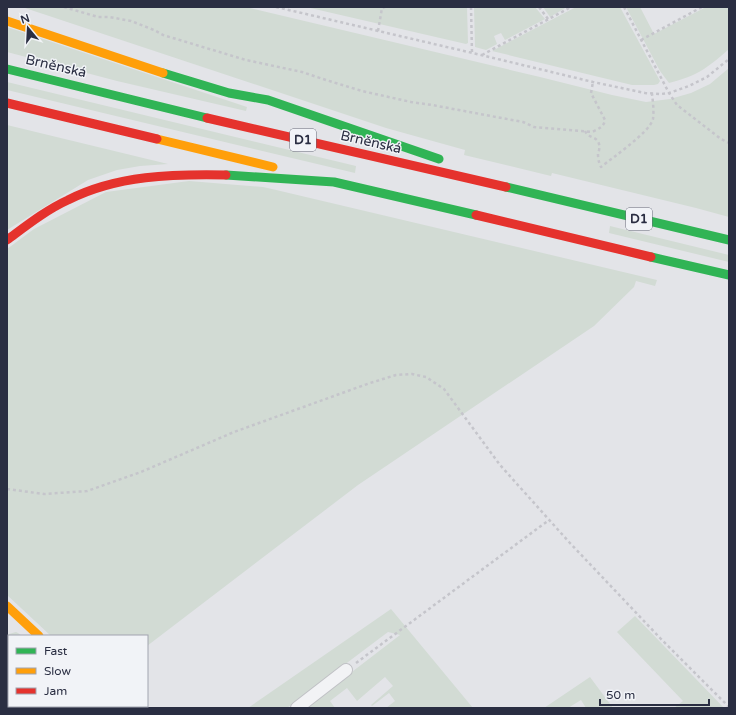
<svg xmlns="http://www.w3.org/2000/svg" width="736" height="715" font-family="'Varela Round',sans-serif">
<rect width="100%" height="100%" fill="#e3e4e8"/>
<path fill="#d2dbd4" d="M22,7h224l294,70 72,18 34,7 24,-3 21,-6 19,-9 19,-16v149l-33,-9 -144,-35 -1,3 -87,-21 1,-5 -79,-22z
M306,7h161l1,36 -2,1z
M474,7h61l10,12 -40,21 -4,-7 -7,3 3,8 -11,6 -11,-3z
M543,7h24l-17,10z
M576,7h44l40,74 -2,3 -4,1h-22l-140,-34z
M626,7h14l14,27 52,-27h23v42c-8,7 -16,14 -25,20 -11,7 -23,11 -35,14l-9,-12z
M7,27l240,80 -1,4 -129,-30 -110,-29z
M7,82l349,84 -1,7 -348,-83z
M7,125l161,39 -28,2 -23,4 -29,10 -81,50z
M189,181l74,6 9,2 385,91 -2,6 -19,-5 -2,6 -40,39 -236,159 -211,161v-10h-96l-44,-41v-346l27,-20 72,-37z
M610,226l119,29v7l-120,-29z
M391,609l82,99h-87l9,-7 -6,-8 -17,13 -1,-1 22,-19 -8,-9 -28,24 -10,-13 -17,13 5,7h-30l95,-73 -12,-3 -101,76h-39z
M635,616l89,92h-50l9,-7 -66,-69z
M16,632l2,1 4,3h-13v70h91l2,2h-95v-72l2,-2z
M590,677l23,31h-27l-5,-8 -13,8h-24z"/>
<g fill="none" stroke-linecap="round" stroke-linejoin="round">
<g stroke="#c1c2c6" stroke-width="14">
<path id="street" d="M297,708l49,-38"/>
</g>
<path stroke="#c5c5cb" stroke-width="2.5" stroke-dasharray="3 3" stroke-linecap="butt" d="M64,7l34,10h11l22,4 23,9 9,5 83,25 56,12 24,8 36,11 49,11 21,3 91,17 11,5 58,5c6,-3 12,-5 13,-12l-14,-27 2,-11
M276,7l205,48 112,27 52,11 16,1 8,-1 20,-7 18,-9 22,-18
M471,7l1,46
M539,7l9,12
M624,7l45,86 8,12 44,34 8,4
M378,31l4,-23 3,-1
M641,40l61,-33
M482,55l89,-48
M585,131c4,8 12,5 14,13 1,3 0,7 -1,10 0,5 1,9 3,13 11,-9 49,-35 52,-48 1,-8 0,-17 -1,-25
M7,489l37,5 43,-3 54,-19 93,-40 136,-49 26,-8 16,-1 14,3 18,12 56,76 69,77 92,97 68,68
M356,663l193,-143
M7,694l2,5
M12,706v2"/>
<use href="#street" stroke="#f2f3f5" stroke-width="12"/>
<path stroke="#30b455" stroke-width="9" d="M7,69l200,49
M163,73l66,20 39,7 171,59
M226,175l108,7 142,33
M506,187l223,53
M651,257l78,18
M116,706l3,2"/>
<path stroke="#ff9f0a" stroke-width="9" d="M7,21l156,52
M157,139l116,28
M7,606l32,30"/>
<path stroke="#e5322d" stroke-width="9" d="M7,103l150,36
M207,118l299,69
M476,215l175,42
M7,240c19,-14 39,-30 61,-40 49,-25 105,-26 158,-25"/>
</g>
<g text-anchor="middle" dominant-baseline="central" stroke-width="3" stroke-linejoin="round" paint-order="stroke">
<g fill="#f1f3f7" stroke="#666978" stroke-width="1">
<rect x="290" y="129" width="26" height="22" rx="3"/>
<rect x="626" y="208" width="26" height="22" rx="3"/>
</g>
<g font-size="13" font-weight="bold" fill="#2a2e42">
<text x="303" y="140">D1</text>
<text x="639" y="219">D1</text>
</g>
<g font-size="14" fill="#2a2e42" stroke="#f1f3f7">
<text transform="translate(56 66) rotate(13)">Brněnská</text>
<text transform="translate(371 142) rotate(13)">Brněnská</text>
</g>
</g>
<rect width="736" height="715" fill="none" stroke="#2a2e42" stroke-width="16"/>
<rect x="8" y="635" width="140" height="72" fill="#f1f3f7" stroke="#a1a4af"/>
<rect x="16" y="648" width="20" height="6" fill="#30b455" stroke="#a1a4af"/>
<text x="44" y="655" font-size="12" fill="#2a2e42">Fast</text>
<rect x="16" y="668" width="20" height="6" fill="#ff9f0a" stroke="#a1a4af"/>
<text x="44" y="675" font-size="12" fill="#2a2e42">Slow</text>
<rect x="16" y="688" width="20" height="6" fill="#e5322d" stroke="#a1a4af"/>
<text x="44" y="695" font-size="12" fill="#2a2e42">Jam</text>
<g transform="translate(28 28) rotate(342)" stroke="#f1f3f7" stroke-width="3" paint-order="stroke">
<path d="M0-3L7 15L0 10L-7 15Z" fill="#2a2e42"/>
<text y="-6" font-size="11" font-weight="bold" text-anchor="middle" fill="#2a2e42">N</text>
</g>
<path d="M600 699v6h109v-6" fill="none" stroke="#2a2e42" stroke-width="2"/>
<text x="606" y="699" font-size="12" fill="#2a2e42" stroke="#f1f3f7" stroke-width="3" paint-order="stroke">50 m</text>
</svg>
